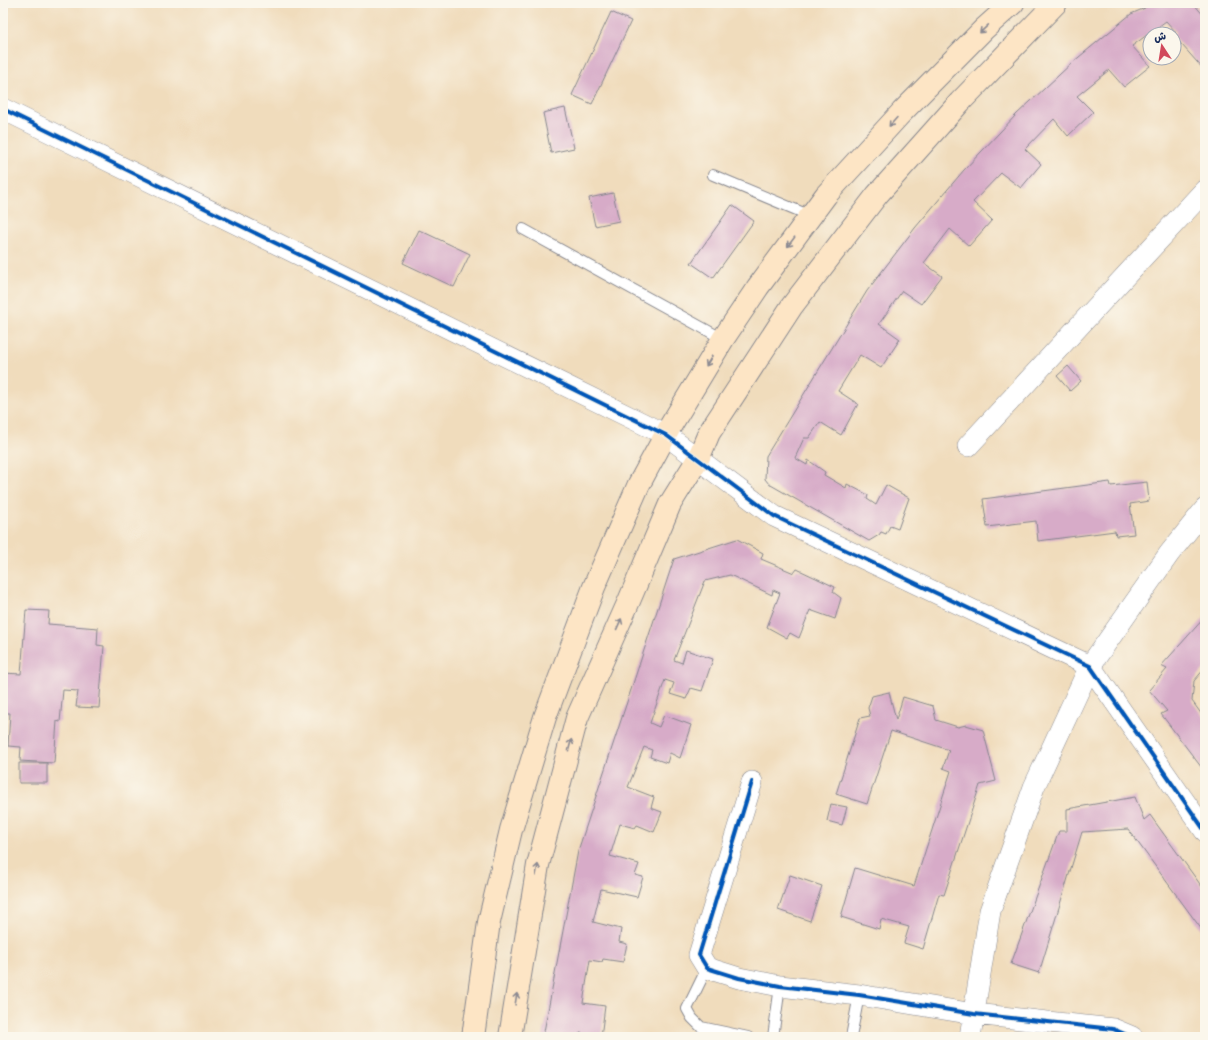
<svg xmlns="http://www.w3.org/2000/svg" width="1208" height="1040" font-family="Pangolin,'Playpen Sans Arabic',sans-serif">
<rect width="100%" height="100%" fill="#fbf7ec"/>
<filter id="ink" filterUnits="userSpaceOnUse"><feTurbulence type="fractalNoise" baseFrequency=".025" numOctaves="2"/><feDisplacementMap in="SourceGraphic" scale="8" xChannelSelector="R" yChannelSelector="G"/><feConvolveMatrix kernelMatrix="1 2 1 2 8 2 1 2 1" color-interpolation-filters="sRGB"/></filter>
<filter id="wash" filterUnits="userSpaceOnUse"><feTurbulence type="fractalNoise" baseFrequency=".012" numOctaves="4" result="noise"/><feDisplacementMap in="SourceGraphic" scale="16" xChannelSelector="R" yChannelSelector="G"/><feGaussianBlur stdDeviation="0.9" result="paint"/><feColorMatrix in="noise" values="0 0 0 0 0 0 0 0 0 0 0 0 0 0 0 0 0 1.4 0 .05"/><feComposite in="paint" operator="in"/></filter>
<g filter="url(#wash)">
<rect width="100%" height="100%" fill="#f0dcbc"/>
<g id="blocks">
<path fill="#d7abc8" d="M1148,3h45l12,14v54l-31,-35 1,-5 -9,-10 -34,25 18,20 -26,21 -15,-17 -32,26 16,16 -25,24 -14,-17 -29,30 16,15 -20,24 -20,-15 -28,29 19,18 -23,26 -19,-17 -26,34 18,13 -21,28 -19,-13 -23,33 21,15 -19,29 -21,-13 -22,36 20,13 -17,31 -21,-13 -11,16h-5l-9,20 12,7 1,-5 17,12 -1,3 22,13 1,-4 21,11 -1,4 9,6 10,-20 23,13 -11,31 -8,-3 -4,8 -5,-2 -2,3 -10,6 -100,-57 -4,-5 1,-23 101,-165 48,-63 49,-58 53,-56 56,-52 58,-48 14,-6z
M611,12l20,9 -39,83 -20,-9z
M565,108l9,40 -23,5 -8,-40z
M613,193l6,28 -24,5 -6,-28z
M732,205l22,16 -41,57 -22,-15z
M419,230l51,24 -16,33 -51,-24z
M1068,366l13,15 -11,10 -13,-15z
M1110,482l1,4 36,-4 2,19 -19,3 4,30 -18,2 -1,-5 -77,10 -2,-20 -49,6 -4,-28z
M737,539l26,14 -2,6 33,14 3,-4 38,18 -2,5 8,6 -6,21 -25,-9 -11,28 -9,-5 -3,5 -20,-11 13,-34 -7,-3 -1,5 -42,-20 -25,6 -31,79 8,3 4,-13 27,9 -11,32 -11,-3 -5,11 -16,-5 4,-11 -9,-3 -15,43 9,4 5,-12 27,10 -11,33 -10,-5 -3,10 -17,-6 2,-7 -8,-3 -16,40 26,10 -3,11 11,4 -8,20 -17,-7 -2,3 -15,-4 -10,32 29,8 -4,11 8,2 -6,20 -36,-8 -8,33 28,7 -2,13 8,2 -4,18 -20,-3 -1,3 -12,-2 -7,43 22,3 -4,31 -21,-4 -1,4h-36l35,-186 96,-292z
M26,610l23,1 -1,13 50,4 -1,17 7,1 -5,62 -23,-1 2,-16 -15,-1 -3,32 -3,-1 -3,42 -34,-2 1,-14 -13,-1 2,-33h-7v-40l18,1z
M1205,617v51l-11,13 -2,20 13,18v53l-44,-58 6,-3 -18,-21 18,-21 -6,-3z
M889,692l7,28 7,-23 30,9 3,14 22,7 8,-2 17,5 13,51 -16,4 -36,110 -5,-1 -16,55 -19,-6 5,-16 -28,-8 -2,10 -38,-12 14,-49 59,18 37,-115 -8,-3 6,-18 -58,-19 -24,73 -31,-10 24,-76 10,-2 -2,-8 4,-12z
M19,763h28v20h-28z
M1135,797l9,23 6,-5 55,76v43l-77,-105 -46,3 -43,141 -28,-9 48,-133h8v-22z
M831,804l16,3 -5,18 -15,-4z
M790,875l32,11 -12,35 -32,-11z"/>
</g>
</g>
<g filter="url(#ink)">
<use href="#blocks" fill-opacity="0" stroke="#86868d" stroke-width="1"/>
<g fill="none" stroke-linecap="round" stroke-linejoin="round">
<g stroke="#86868d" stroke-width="12">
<path id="service" d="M713,175l98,41
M523,229l200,110
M707,968l-20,41 5,9 9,9 47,10
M773,1037l7,-51
M851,1037l8,-42"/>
</g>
<g stroke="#86868d" stroke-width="22">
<path id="minor" d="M3,109l663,326 108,81 316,150 115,165
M968,446l237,-256
M752,782l-53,173 8,13 32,10 41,8 79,9 115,19 139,15 19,8
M970,1037l20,-126 44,-124 56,-121 79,-112 36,-45"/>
</g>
<g stroke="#86868d" stroke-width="24">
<path id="secondary" d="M473,1037l16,-115 22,-92 34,-113 49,-130 45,-103 32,-59 52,-86 35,-52 68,-92 76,-83 82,-83 29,-26
M510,1037l28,-172 39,-147 52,-117 41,-97 28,-45 11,-26 83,-127 85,-111 83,-93 96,-99"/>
</g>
<use href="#service" stroke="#fff" stroke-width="10"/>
<use href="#minor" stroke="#fff" stroke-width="21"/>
<use href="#secondary" stroke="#fde5c5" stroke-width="22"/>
<g stroke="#fbf7ec" stroke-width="6">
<path id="cycleway" d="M3,109l663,326 108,81 316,150 115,165
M752,782l-53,173 8,13 32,10 41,8 79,9 115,19 139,15 19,8"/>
</g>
<use href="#cycleway" stroke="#0057b8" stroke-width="4"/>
</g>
<defs><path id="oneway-shaft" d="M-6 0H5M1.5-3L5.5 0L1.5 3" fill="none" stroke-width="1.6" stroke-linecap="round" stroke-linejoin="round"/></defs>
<g stroke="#8c8a92">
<use href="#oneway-shaft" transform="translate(984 29) rotate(137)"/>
<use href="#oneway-shaft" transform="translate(893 122) rotate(132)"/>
<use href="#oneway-shaft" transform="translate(791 242) rotate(127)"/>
<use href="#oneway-shaft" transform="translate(709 361) rotate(121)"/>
<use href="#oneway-shaft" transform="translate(619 624) rotate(-66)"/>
<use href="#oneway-shaft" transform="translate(570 745) rotate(-75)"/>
<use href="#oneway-shaft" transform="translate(537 870) rotate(-80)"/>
<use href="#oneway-shaft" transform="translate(516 999) rotate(-81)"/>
</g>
</g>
<rect width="1208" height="1040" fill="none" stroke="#fbf7ec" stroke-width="16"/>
<g transform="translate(1162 46) rotate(348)"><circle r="19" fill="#fbf7ec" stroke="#a1a7b3"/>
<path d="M0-3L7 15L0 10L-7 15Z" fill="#d1495b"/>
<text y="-6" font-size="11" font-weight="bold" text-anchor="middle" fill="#1b2f5e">ش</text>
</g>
</svg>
